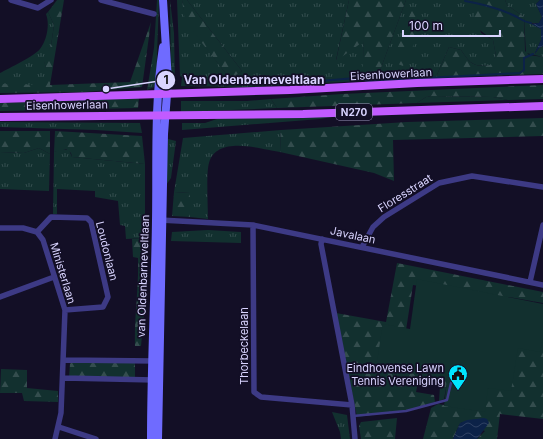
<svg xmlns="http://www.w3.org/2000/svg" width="543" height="439" font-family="Inter,sans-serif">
<defs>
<pattern id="grass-tufts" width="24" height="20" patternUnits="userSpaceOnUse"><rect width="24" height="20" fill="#12302f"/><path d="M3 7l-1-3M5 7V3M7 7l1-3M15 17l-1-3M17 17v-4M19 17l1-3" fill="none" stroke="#344d4e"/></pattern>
<pattern id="forest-firs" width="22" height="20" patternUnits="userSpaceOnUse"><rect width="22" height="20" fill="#12302f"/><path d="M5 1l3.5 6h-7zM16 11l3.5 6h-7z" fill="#344d4e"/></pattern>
<pattern id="water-waves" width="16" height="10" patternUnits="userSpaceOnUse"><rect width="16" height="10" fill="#0c2248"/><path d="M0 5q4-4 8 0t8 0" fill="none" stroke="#2f4163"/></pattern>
</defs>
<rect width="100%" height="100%" fill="#130f26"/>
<path fill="url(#grass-tufts)" d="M157,0h2l-3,82 -2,5 -7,3 7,-42z
M170,0l4,33 1,50 -4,-6z
M177,0h5l4,21 44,58 12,-8 -55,-71h162l-13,60 28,-20 -1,37 15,-1 28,-76h66l9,33 12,7 3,16 -5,9c-18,3 -21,-2 -30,-15l-12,-3 -13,30 -188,10 -67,-1 1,-9 -2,-1z
M505,0h35l-4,4 6,13 -3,6h-8l10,6v11l-7,15 5,-7 4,-2v11l-17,-4 -2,-36 -17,-12z
M48,12l6,13 -3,21 -7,14 2,8v17l-44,1 -2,-2v-11c8,-4 36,-18 40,-24 7,-9 10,-25 6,-35z
M432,96l61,1 15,3 -91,3 9,-6z
M271,99l6,9 -96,4v-11h66z
M343,115l-23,4 -138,11v-7h23l15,-5z
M0,122l140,1 2,10 -46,-3 -96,-3z
M281,130l-1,22c-20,-3 -63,-17 -71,11 -3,10 -1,44 -1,56l-18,-2v-24l-16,-1 9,-54z
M168,139l8,2 -5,37 -5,7z
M39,148l11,6 -1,37 -49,-2v-37l24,1z
M62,149l7,1 3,7 73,7v74l-19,1 -1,-13 -5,-1 -2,-24 -23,-4v-6l-38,-2v25h-4l1,-62z
M208,230l33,2v11l-70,-2 1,-9z
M332,412l15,3 3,24h-9l-1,-7z"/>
<path fill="url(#forest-firs)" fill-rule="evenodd" d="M57,0h7l-14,85 80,-3 21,-60 -9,65 -57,5 -85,1v-9l46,1v-17l-3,-10 8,-12 3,-21 -6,-13z
M182,0h5l55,71 -12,8 -45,-58z
M349,0h57l-28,76 -16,1 2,-36 -28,20z
M472,0h33l2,5 17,12 1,34 4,4 14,2v17l-107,3 13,-30 12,3c9,13 12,18 29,15l6,-9 -3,-16 -16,-12z
M412,9l13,13 -22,44 -10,-4v-2z
M543,85v14l-35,1 -15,-3 -61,-1 -6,1 -9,6 -140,5 -6,-9 71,-5z
M139,98l-1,10 -138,3v-8z
M543,118v18l-150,4 1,41 -20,-8 -94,-21 1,-22 126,-8z
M0,131h50v23l-11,-6 -15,5 -24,-1z
M55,131l87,5 3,28 -73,-7 -1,-4 -5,-4 -12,3z
M174,192l16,1v24l-18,-1z
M145,238v64l-4,44h-6c-1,-30 4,-58 3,-88l-5,-1 -1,-18z
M397,263l146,29v127l-43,-5 -3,25h-20l8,-8 -23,-9 -3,3 -6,14h-30l8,-31 7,-4 43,7 3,-22 5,-1 -36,-97 -40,-6 -7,45 42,48 -4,21 -5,2 1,-15 -22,-3 -2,9 18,3 1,7 -27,8 -51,7 -21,-104 50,9zM509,297l34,6 -2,9 -34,-14z
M71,363h64v15l-66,-1 1,-13z
M1,369l26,1v18l31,3v11l-34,-1 -2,-8h-22z
M397,418l-2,21h-34l-2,-13 2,-4z"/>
<path fill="#12302f" d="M417,279l126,25v34l-3,14 -22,-4 -7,43 -23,-3 -3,24 -41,-6 3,-26 -71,-13 7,-43 27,5z"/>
<path fill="url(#water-waves)" d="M540,0h3v46l-4,2 -5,7 7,-15v-11l-10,-5 8,-1 3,-6 -6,-13z
M484,418l3,1 2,4 -12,16h-24l7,-16 7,-3z"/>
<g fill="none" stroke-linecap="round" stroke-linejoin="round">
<path stroke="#0c2248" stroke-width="2" d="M465,1c18,3 36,8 52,16 5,3 7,5 14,6
M264,82l32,1 60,-5 13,3 151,-8 4,-3v-12l9,-4"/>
<path stroke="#3d3a85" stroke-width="2.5" d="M353,416l53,-5 41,-11 4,-17"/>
<path stroke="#3d3a85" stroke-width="5.5" d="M11,0l27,8 13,-8
M101,0l53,14
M160,220l93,5 290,60
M253,225l1,167 7,5 91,8
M0,228h23l14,4 6,8 22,70 -4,103 -6,26
M37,232l14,-15 36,1 4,4 17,75 -5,10 -38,3
M322,239l-1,5 31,161 3,34
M362,247l11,-20 11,-10 55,-34 33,-7 71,11
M530,282l13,-57
M0,297l54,-20
M64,360l91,1
M64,378l90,2
M59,427l37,12"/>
<path stroke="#6f6bff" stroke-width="8" d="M151,439c0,-73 4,-146 5,-219 1,-58 -2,-115 7,-173
M158,439l6,-305 4,-53 -5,-81"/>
<path stroke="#c25bff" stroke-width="8" d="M0,99l290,-9 127,-7 126,-4
M0,117l303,-3 240,-8"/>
</g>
<defs>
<g id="civic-pin" transform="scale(1)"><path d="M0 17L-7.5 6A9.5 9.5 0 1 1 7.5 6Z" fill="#00e5ff" stroke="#130f26"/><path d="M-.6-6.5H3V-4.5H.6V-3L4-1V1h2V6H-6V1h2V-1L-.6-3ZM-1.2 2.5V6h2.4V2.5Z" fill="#111"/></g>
</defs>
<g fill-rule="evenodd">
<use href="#civic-pin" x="458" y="374"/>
</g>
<g text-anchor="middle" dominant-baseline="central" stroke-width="3.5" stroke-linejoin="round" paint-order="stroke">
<rect fill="#130f26" stroke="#9e99be" stroke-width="1" x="336" y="104" width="36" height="16" rx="3"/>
<g font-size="10" font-weight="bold" fill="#d9d4ff">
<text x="354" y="112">N270</text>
</g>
<g font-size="11" fill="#d9d4ff" stroke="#130f26">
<text transform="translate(391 74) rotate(-3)">Eisenhowerlaan</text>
<text transform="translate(67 105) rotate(-1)">Eisenhowerlaan</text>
<text transform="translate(405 193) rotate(-32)">Floresstraat</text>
<text transform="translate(353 235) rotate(12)">Javalaan</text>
<text transform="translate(107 251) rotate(76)">Loudonlaan</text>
<text transform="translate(63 273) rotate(73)">Ministerlaan</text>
<text transform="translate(143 276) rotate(-88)">van Oldenbarneveltlaan</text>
<text transform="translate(244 346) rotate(-90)">Thorbeckelaan</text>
</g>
<g font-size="11" fill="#d9d4ff" stroke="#130f26" text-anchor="end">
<text x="444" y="368">Eindhovense Lawn<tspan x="444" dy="13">Tennis Vereniging</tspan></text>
</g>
</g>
<path fill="none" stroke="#d9d4ff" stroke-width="1.5" d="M106 89L166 80"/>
<g fill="#d9d4ff" stroke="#130f26" stroke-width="1.5">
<circle cx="106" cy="89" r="4"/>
<circle cx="166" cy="80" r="10"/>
</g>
<g font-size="12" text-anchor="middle" font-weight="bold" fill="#111">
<text x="166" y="84">1</text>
</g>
<g font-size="12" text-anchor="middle" font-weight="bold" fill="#d9d4ff" stroke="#130f26" stroke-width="3.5" stroke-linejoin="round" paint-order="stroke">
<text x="254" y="84">Van Oldenbarneveltlaan</text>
</g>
<path d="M403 30v6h97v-6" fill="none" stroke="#d9d4ff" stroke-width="2"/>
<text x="409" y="30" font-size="12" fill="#d9d4ff" stroke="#130f26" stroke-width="3" paint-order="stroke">100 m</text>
</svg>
